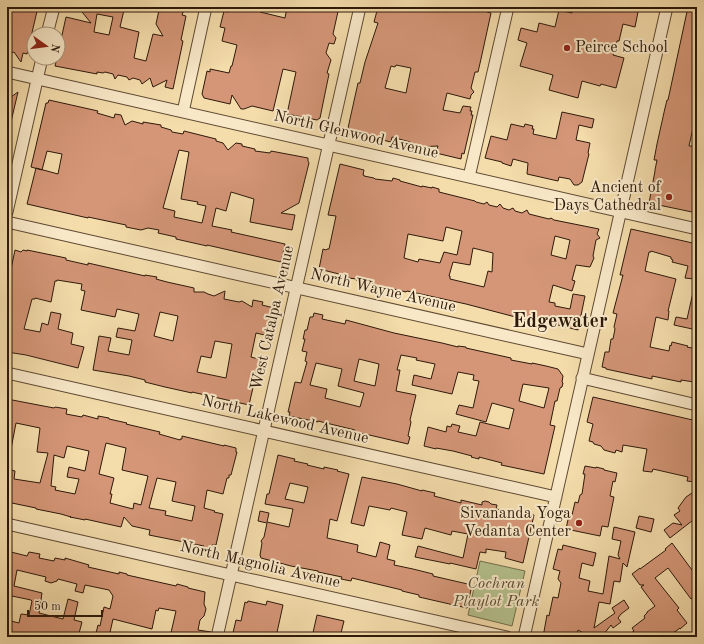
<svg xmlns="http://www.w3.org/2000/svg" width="704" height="644" font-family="'Old Standard TT',serif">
<rect width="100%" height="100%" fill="#f4dcab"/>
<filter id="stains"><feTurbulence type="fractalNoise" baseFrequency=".005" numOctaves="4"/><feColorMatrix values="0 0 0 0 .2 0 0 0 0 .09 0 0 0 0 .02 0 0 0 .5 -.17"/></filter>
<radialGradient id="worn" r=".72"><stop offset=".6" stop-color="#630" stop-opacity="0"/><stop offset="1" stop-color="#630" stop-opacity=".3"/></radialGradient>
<path fill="#b5c28e" stroke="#716e4c" d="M480,561l45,10 -13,55 -44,-11z"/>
<path fill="#d49677" stroke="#2d190b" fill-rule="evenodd" d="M7,7h31l-11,47 -4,-1 -2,9 -7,-10 -7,3z
M78,7h34l12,3 -4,17 19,5 -5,26 12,3 7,-27 10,2 -7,-12 3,-14 7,-3h19l-3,8 4,1 -5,24 2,1 -10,48 -8,-2 2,-7 -14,7 -3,-9 -8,6 -2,-4 -7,-2 -4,2 -2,-3 -9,-2 -3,4 -2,-5 -8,-2 -2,1 -6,-1v2l-42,-8 2,-8h1v-5l8,-36 25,6zM97,14l16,3 -4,18 -15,-3z
M229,7h32l-1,5 25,6 2,-11h52l-6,27 3,4 -2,6 -5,-1 -3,10 5,7 -4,13 2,1 -9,44 -3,2 -30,-6 9,-42 -13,-3 -10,42 -21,-5 -8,3h-3l-9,-14 -2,9 -26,-6 -2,-4 5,-23 3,1v-3l19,4 2,-7h1l5,-21 -15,-4 3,-13 -5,-1 4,-16 4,1z
M378,7h48l14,3 1,-3h38l9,2 -1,3 4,1 -10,46 -3,13h-3l-4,16 3,4 -3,3 -1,4 -23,-6 -4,17 17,3 3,-7 8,1 -1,4h2l-1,4h2l-9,39 -2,-1 -1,6 -25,-6 2,-7 -21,1 -8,-1 1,-4 -18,-5 -1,5 -13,-3 -1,1 -29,-6 1,-6h-1l10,-45h2l5,-21 13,-39 -4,-1zM396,65l15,3 -5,25 -21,-5 6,-22 4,1z
M574,7h16l12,3v-3h37l-4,20 -12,-3 -4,17h-2l-4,14 11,3 -8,30 -15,-4 -1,2 -18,-5 -4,17 -29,-8 4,-15 -33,-9 7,-23 -9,-3 3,-12 16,4 2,-9 16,4 4,-17 13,3z
M688,7l9,2v120l-4,-1 -4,18h4v3l4,1v63l-48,-10 6,-32v-1l2,-10h-3l3,-16 8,-36 2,-8h1z
M18,92l-8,34h-3v-30l4,1z
M49,100l49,11 -1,2 17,5 1,-4 6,1 4,10 7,-4 11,3v-2l18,3v2l10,3 1,2 11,2 1,-3 32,8v2l7,2 5,7 8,-7 6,1v2l13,3v2l15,2 1,-2 37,7v3l1,2 -10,40 -18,10 14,2 -3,15 -42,-8 4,-23 -23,-7 -5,19 -10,-3 -4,18 20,4 -1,2 54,12 -4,18 -74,-17v1l-31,-7v-2l-18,-4 1,-3 -11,-2 -7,2 -15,-3v-2l-38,-8v1l-61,-14 9,-36 22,6 4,-20 -15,-3 -5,19 -11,-3 15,-64h2zM179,150l10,2 -8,47 17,3 -1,2 9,2 -4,17 -28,-6 1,-6 -12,-3z
M562,112l32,7 -2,9 -13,-3 -3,15 14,3 -2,10 1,1 -7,28 -4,3h-4l-4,-6 -11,-2 -1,4 -31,-7 1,-11 -15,-4 -2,7 -9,-3v-1l-17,-4 6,-22 16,4 4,-16 13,3 1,-3 8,2 -1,3h2l-1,5 23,5z
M340,164l24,6 -1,5h1v1l10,2 1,1 17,2 1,-3 7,2v1l22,6v-1l10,2v-1l7,2v3l36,9 1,1 8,2 3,-2 2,3 8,2 3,-3 3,4 6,2 4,-2 2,3 7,2 5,-3 2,4 20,5 2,-1 3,2 45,9 -2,5 3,4 -4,2 -3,16 1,2 -4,9 -14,-2 -4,15 3,1 -3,10 -19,-6 -4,17 6,1v3l15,3 3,-15 12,2 -7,34 -28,-7 -27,-4 -57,-15 -59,-13 -1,1 -21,-5 -1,1 -11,-3v-1l-17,-4 1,-1 -18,-2v-3l-20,-5 4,-20 3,1 1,-1h2l7,-33 -8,-1zM446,227l16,4 -5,24 -13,-3 -4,11 -21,-4 -1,3 -14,-4 4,-24 35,7zM555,236l15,4 -4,19 -15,-4zM473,248l20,5 -1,19 -4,-1 -4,16 -34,-8v-3h-1l4,-14 17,3z
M631,229l66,15v23l-3,12 -9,-1 3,-12 -16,-4 1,-2 -2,-1v-2l-20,-6v1h-2l-4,19 31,8 -8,32h1l-1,9 -12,-3 -6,30 19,4 1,-6 1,1 1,-4 16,4 -1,1 10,2v30h-2l-1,3 -13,-2v2l-29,-6v3l-46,-10v-1l-4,-1 3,-15h4l2,-13h2l2,-10 -1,-2 3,-13 -4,-1 10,-38h-3z
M15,250l6,2 2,-2 4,1v-1l39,8v2l22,5v-2l57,13v-1l12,2 -1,2 11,3 27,6v4h10l4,2 6,2 11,-5 -1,8 15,3 3,-1 10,6 1,-7 10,2 -1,3 12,3 -2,7 1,2 -4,19 -13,-3 -5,24 11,3 -2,10h-3l-8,35 -57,-13v1l-27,-6 -20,-5v-2l-16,-4 -36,-6 6,-34 12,2 -3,13 21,4 3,-15 -16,-3 2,-9 17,3 4,-17 -22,-5 -2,8 -34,-7 4,-19 -4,-1 1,-6 -25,-4v1h-2l-4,21 -16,-4v1h-3l-8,30 16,3 2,-9 6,2 3,-13 10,2 -3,15 15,4 -2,11 13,3 -6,21 -52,-13 -19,-3v-78h3zM160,312l18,4 -5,25 -19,-5zM215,341l17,3 -6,34 -29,-6 4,-16 10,2z
M694,288l3,1v41l-23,-5 2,-8 11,2z
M314,313l9,2 -1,4 23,5 1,-4 48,13 48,10 16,4v-1l8,1v1l45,10v2l21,4v-1l14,3 12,3 5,7 -1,6 1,1 -1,4 -2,1 -3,13h-2l-5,24 5,1 -11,48 -43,-9 1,-2 -23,-6v2l-8,-2 1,-1 -19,-5 -17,-3v1l-12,-3 4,-19 18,5 1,-6 4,1 1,-3 8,2 -2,6 18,4 4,-14 29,7 5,-20 -22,-6 -6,19 -30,-8 3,-9 14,3 6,-27 -6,-1 1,-5 -16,-3 -6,22 -40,-9 2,-10 17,4 4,-15 -19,-4 1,-2 -16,-3 -4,15h3l-4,21 20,4 -6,25 1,2 -3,14 2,1 -2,7 -43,-10 -11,-2 1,-2 -37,-9v1l-29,-6 1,-4h-2l7,-30 6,1 6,-21 -2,-1 2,-9 -5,-1 3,-12h-2l2,-9h2l3,-13h3zM359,359l20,5 -4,22 -21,-5zM316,363l26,6 -4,17 26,7 -4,14 -35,-9 2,-9 -17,-4zM523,384l26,4 -5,20 -25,-7z
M593,397l104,24v52l-2,9 -8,-1 1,-4 -35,-8 -1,3 -9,-1 4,-22 -24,-4 -1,7 -6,-2 -1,3 -11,-3 -3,-4 -7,-2 -1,-2 -4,-1 4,-17 -6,-2z
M7,399l47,9 1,-1 12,2 -1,5 16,3 1,-2 15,4v-3l11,2v1l18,4 -1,1 34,8 -1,2 21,6v-1h2v-3l42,10v-1l12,3v4h1l-6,23h-2v3h-2l-4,16 -16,-4 -3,18 11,3 -1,1 9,2 -7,31h-4l-1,5 -8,-2 1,-2 -55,-11 1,-5 -18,-4 -8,-9 -3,10 -36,-8v1l-15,-3h1l-10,-3 -25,-5v-1l-29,-6v-33l8,2 -1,8 26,4 8,-30 -11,-1 3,-24 -24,-5 -5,26h-4zM106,443l20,5 -4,22 26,6 -7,29 -7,-2 -1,6 -23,-6 2,-9h-2l4,-16 -15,-4zM67,446l22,5 -4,20 -16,-4 -2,10 12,2 -4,15 -20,-4 1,-3 -5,-1 3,-31 10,3zM157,478l19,4 -4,19 23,5 -3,15 -27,-6 1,-4 -17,-3z
M278,455l17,4 -1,2 14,3 -1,1 17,4v-2l14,3 -1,1 12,3 -12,47 -7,-2 -3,19 31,7 -1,7 19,5 4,-15 10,3 -3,14 8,2 -1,4 19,4 20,5v2l39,9 -5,23 -48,-11v-2l-17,-4v-1l-50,-12 -1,3 -10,-2 1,-2 -24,-5v-1l-27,-5 -30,-8 -1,-3 2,-12 -1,-2 3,-4 3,-14 -9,-2 2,-10 9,2 -2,9 22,5 4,-18 -28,-5 2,-10h2zM290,483l18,4 -4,16 -19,-4z
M585,466l11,2v-1l8,2v1l13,3 -2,9 -2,-1 -3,15 4,1 -6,30 -6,-1 -2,10 -34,-7 3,-14h3l3,-13 3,1 2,-8 2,-1 3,-20h-2z
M362,477l35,7 25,7v-1l13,3 -1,3 27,7v-3l21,5v-3l3,-1 4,1 2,2 6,1 -1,4 17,3 1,-2 20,5 -11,48 -18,-5 1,-6 -20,-3v4l-6,-1 -4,17 -26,-6v1l-35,-7 3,-11 45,12 5,-24 -16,-3 -1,4 -26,-7 -3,11 -20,-4 5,-23 -16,-4 -1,2 -21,-4 -5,20 -13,-3z
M692,493l5,7v17l-27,21 -6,-8 9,-7 9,2 -8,-10 6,-4 -2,-3 8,-11z
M639,516l15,3 -3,13 -15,-4z
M614,527l21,5 -8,35 -4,-4 -3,19 -6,-1 -4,23 -11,-2 -5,26 21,-15 -3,-5 12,-8 5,8 -8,6 -3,4 3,4 -8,6 -2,-3 -7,9 -4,3h-19l4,-3 -7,-4 -1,4 -4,-1 -1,4h-29l4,-22 2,1 4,-19 5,1 3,-15 -3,-4 2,-8 -7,-2 5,-20 4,1 1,-5 33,8 -3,13 -11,-3 -3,15 11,3 -2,10 15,3 6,-38 11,3 -2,-4 3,-14 -9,-2z
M672,543l20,27 5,-4v29l-6,4 -23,-31 -13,10 24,30 -2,2 10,13 -7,6v-1l-12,9h-43l9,-6 -2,-3 13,-10 -1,-2 3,-3v-1l8,-6 -14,-19 3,-2h-4l-8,-11 8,-6v1l26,-19 -1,-1z
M7,551l20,5 2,-4 11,2 -1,4 15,3 1,-3 10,2v-2l24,7 -1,2 31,7v-2l8,2v1l49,11 1,-2 11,3v1l17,4 -1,12 2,5 -2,7 -4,4 -2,10 13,2 -1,5h-40l6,-26 -17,-3 -1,3 -2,-1 -4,19 -39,-10 -4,18h-14l3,-12 2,1 4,-19 6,2 3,-13 -4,-6 -24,-5 -2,8 -8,-2 2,-7 -19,-5 -1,2 -6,2 -6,-2 1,-4 -29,-7 -3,16 28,7 -3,20 24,6 5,-20 10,3 -4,18 8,2 -4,15h-71v-17l12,3 2,-9 8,1 3,-14 -1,-1 -19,-4 -1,4h-4z
M248,601l18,4 1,-4 16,4 -7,32h-44l4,-17 5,1 4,-19 2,1z
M317,615l27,6 -4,16h-28z"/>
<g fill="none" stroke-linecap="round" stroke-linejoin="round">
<g stroke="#5f4a33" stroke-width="13">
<path id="minor" d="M47,34l7,-27
M7,72l690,157
M183,112l23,-105
M469,177l39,-170
M7,212l35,-154
M7,222l581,132
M7,373l549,124
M582,378l115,27
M7,524l237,54 263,59
M217,637l143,-630
M524,637l143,-630"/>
</g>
<use href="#minor" stroke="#f8e8c8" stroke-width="11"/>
</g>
<g fill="#8f2418" stroke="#f8e8c8" stroke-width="1.5">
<circle cx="567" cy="48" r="4"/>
<circle cx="669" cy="197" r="4"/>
<circle cx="579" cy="523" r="4"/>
</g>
<g text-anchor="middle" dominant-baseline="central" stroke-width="4" stroke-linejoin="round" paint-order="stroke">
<g font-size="16" fill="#2d190b" stroke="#f8e8c8" text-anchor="end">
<text x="575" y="48" text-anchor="start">Peirce School</text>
<text x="661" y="188">Ancient of<tspan x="661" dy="18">Days Cathedral</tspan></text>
<text x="571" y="514">Sivananda Yoga<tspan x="571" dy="18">Vedanta Center</tspan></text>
</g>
<g font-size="16" fill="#2d190b" stroke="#f8e8c8">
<text transform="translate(356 135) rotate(13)">North Glenwood Avenue</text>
<text transform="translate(383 291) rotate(13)">North Wayne Avenue</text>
<text transform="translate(273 318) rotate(-77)">West Catalpa Avenue</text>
<text transform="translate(285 420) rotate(13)">North Lakewood Avenue</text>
<text transform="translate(260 565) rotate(13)">North Magnolia Avenue</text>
</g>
<g font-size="16" font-style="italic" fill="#564c32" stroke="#f8e8c8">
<text x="496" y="584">Cochran<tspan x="496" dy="18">Playlot Park</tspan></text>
</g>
<g font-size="20" font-weight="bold" fill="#2d190b" stroke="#f8e8c8">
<text x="560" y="322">Edgewater</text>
</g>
</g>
<rect width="704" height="644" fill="none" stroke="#f4dcab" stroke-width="24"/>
<rect x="8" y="8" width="688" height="628" fill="none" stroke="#2d190b" stroke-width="2"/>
<rect x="12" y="12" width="680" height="620" fill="none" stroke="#2d190b"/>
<g transform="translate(46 46) rotate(104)"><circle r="19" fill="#f8e8c8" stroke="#a7957c"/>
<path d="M0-3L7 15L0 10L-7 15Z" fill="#8f2418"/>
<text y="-6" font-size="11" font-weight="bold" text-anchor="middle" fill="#2d190b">N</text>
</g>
<path d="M28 610v6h74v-6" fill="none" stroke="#2d190b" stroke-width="2"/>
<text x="34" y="610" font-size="12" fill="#2d190b" stroke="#f8e8c8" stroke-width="3" paint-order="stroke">50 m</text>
<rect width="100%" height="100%" filter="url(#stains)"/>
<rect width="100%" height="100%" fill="url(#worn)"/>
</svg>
